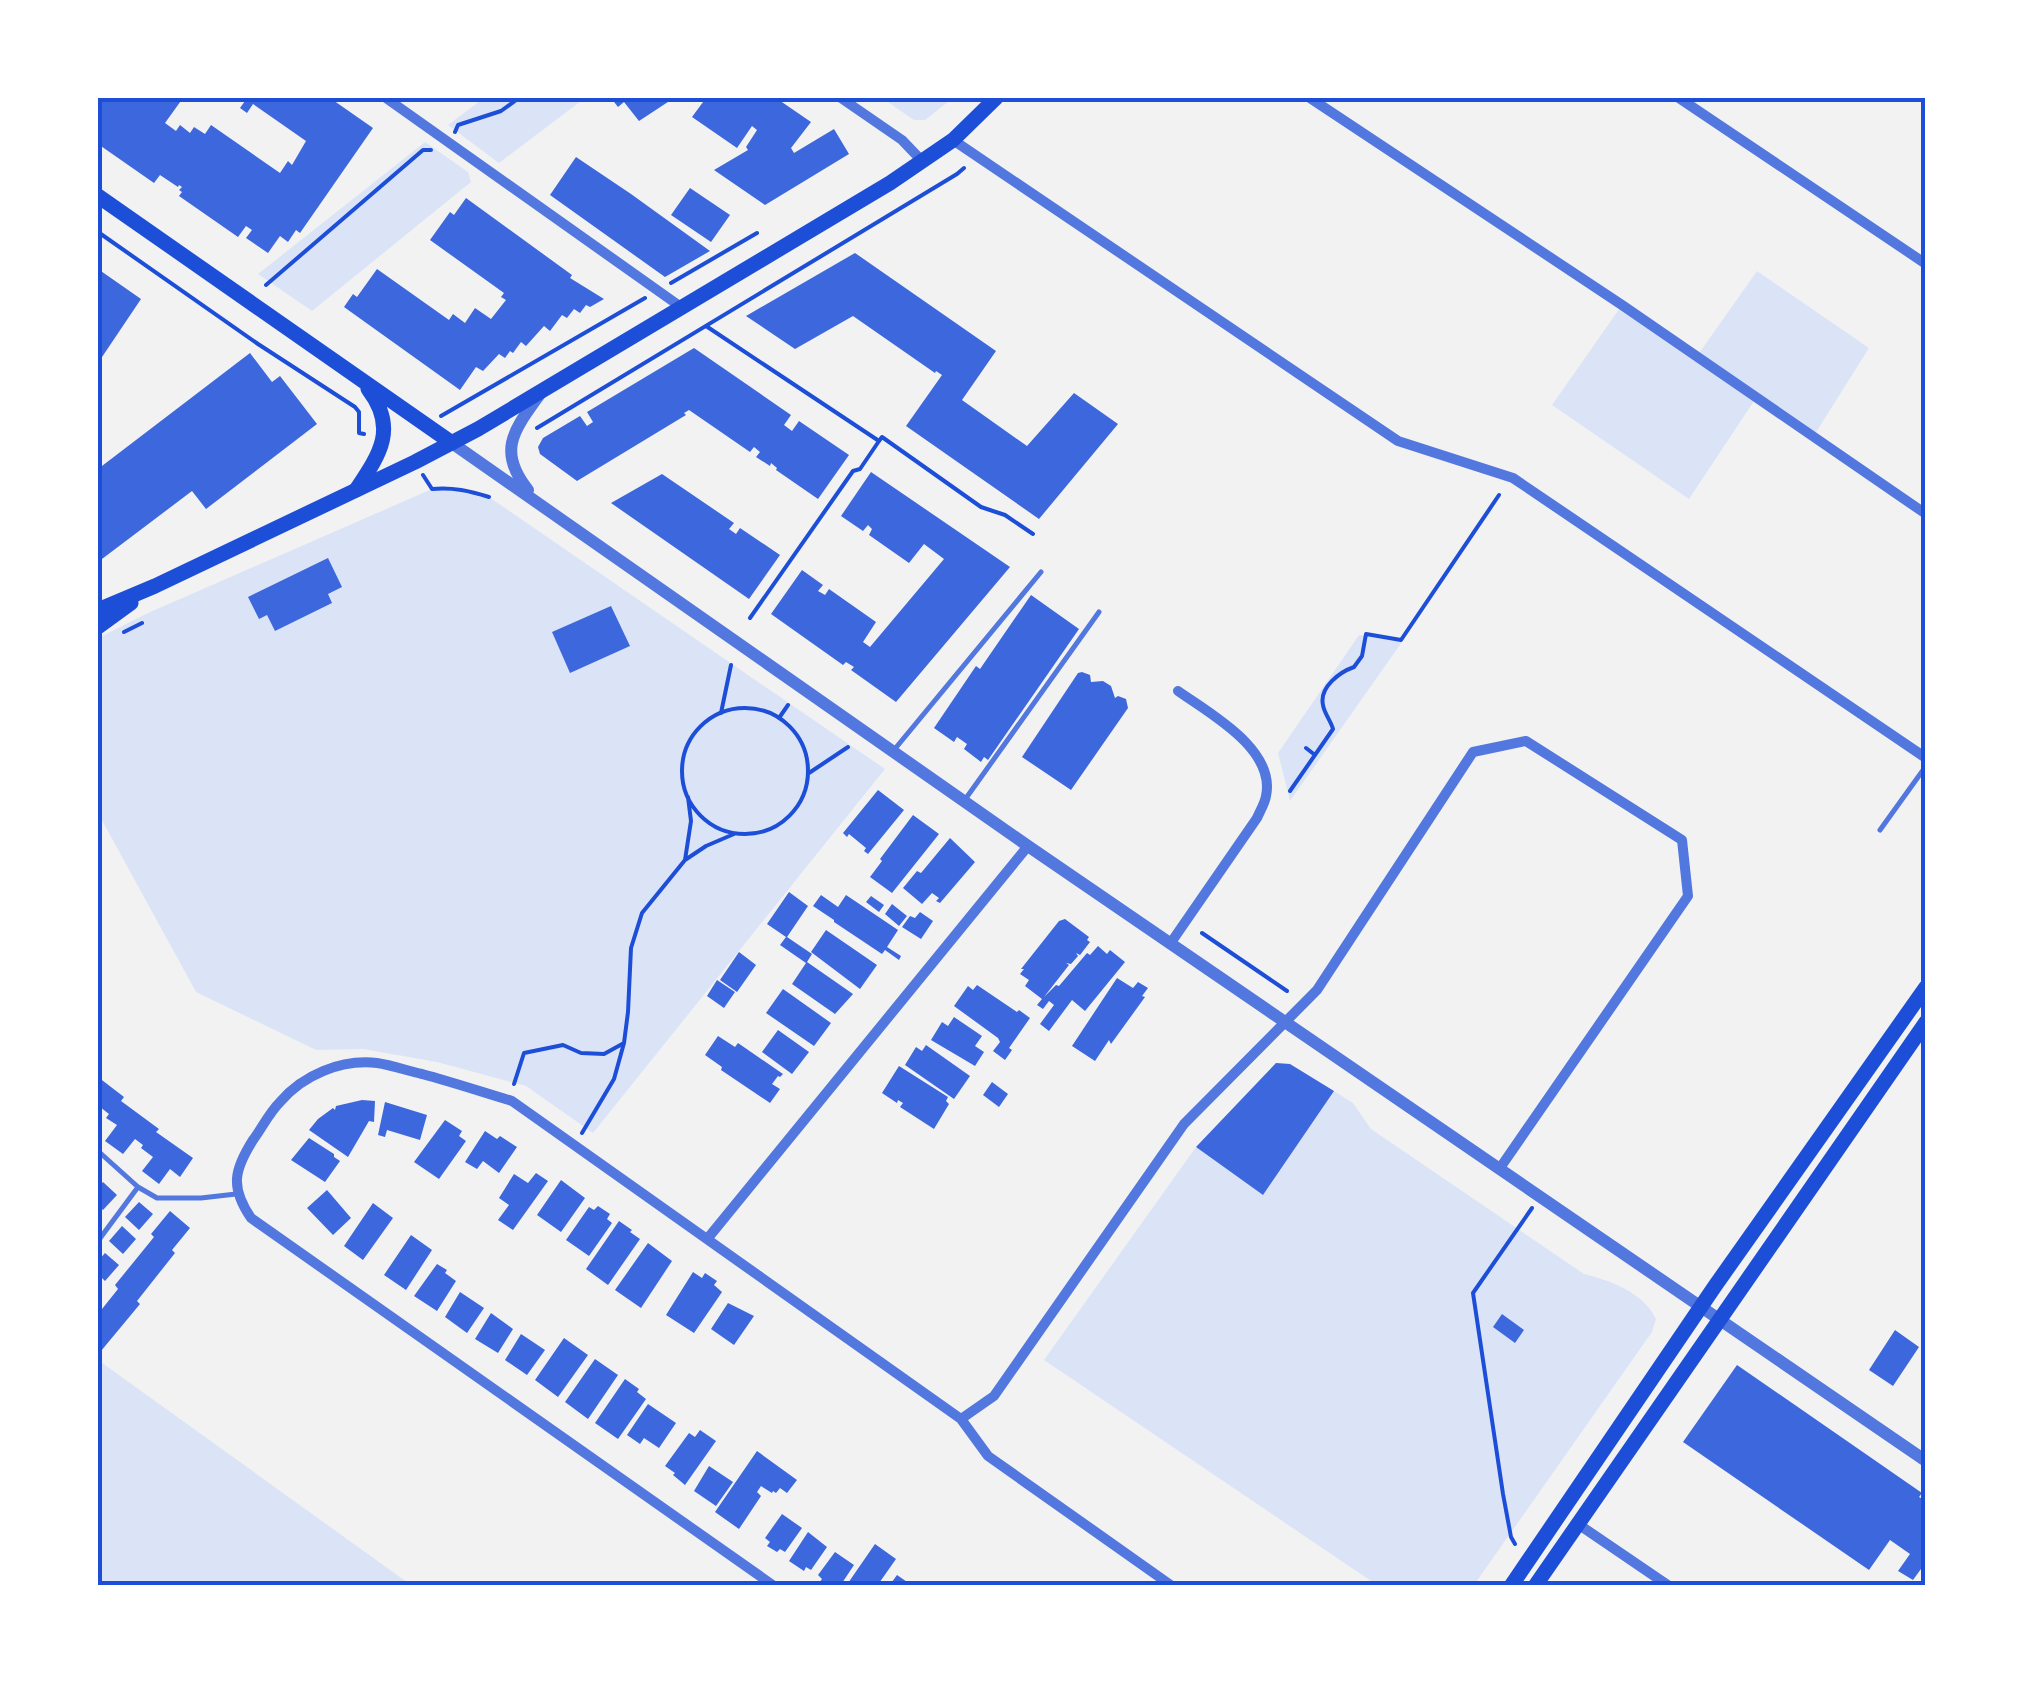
<svg xmlns="http://www.w3.org/2000/svg" width="2023" height="1683" font-family="Georgia,serif">
<rect width="100%" height="100%" fill="#f2f2f2"/>
<path fill="#dbe4f7" d="M484,98h101l-86,65 -51,-38z
M882,98h71l-28,22h-11z
M425,142l43,30 3,10 -159,129 -54,-37z
M1757,271l112,77 -56,89 -57,-39 -67,101 -137,-94 70,-100 75,51z
M446,487l43,10 396,272 -292,364 -67,-47 -89,-24 -74,-13 -47,1 -120,-58 -98,-179v-175l50,-25 284,-124z
M1359,635l43,7 -112,159 -12,-48z
M1334,1091l19,12 18,26 213,145c26,6 60,19 72,45l-4,13 -178,253h-97l-333,-225 152,-213 67,48z
M98,1360l313,225h-313z"/>
<path fill="#3d67dc" d="M98,98h85l-18,25 11,8 4,-6 10,8 4,-6 11,7 6,-9 69,48 8,-12 4,4 14,-24 -53,-37 -6,9 -7,-5 7,-10h83l43,30 -73,105 -4,-3 -8,12 -8,-6 -12,17 -22,-15 6,-8 -6,-4 -8,11 -59,-41 3,-4 -3,-2 3,-3 -3,-2 -1,2 -18,-12 -6,8 -56,-39z
M611,98h63l-35,23 -15,-19 -6,5z
M706,98l12,2 2,-2h56l35,24 -20,26 3,5 40,-24 15,25 -84,51 -51,-35 34,-20 -2,-3 11,-17 -5,-4 -15,22 -45,-31z
M576,157l55,37 79,57 -45,26 -115,-82z
M690,188l40,27 -19,27 -40,-27z
M466,198l106,77 -2,3 34,21 -14,8 -4,-2 -6,8 -6,-4 -7,9 -5,-3 -12,16 -6,-5 -18,20 -5,-4 -8,11 -3,-2 -5,7 -6,-4 -16,17 -7,-4 -16,23 -116,-83 9,-13 4,3 20,-28 72,51 4,-6 12,9 10,-15 16,11 15,-19 -5,-3 3,-4 -74,-53 20,-28 4,3z
M855,253l141,98 -34,49 65,46 47,-53 44,31 -79,95 -133,-93 36,-51 -6,-4 -1,2 -82,-57 -58,33 -49,-33z
M98,269l43,30 -43,64z
M694,348l97,67 -7,10 8,6 7,-10 50,34 -31,44 -42,-29 1,-2 -6,-5 -1,3 -14,-9 4,-5 -6,-5 -4,5 -61,-42 -5,3 2,2 -109,66 -37,-27 -2,-7 5,-9 37,-22 7,10 6,-4 -6,-10z
M250,353l22,29 8,-6 37,48 -111,85 -14,-18 -94,71v-93z
M871,472l139,95 -114,135 -45,-32 3,-3 -8,-5 -3,3 -72,-51 31,-44 21,15 -5,6 7,4 4,-6 47,33 -13,20 7,5 74,-88 -20,-15 -15,19 -40,-28 3,-6 -4,-4 -5,6 -22,-15z
M662,474l72,49 -5,6 7,5 4,-6 40,27 -31,44 -138,-96z
M328,558l14,29 -14,7 4,9 -57,28 -8,-16 -8,4 -11,-22z
M1031,595l48,34 -91,131 -4,-3 -3,5 -17,-13 3,-5 -10,-7 -3,5 -20,-14 42,-62 4,3z
M611,606l19,40 -60,27 -18,-41z
M1082,672l8,3 1,7 12,-1 8,5 4,12 3,-2 8,3 2,9 -57,82 -49,-33 56,-84z
M878,790l26,20 -36,44 -4,-3 2,-3 -17,-14 -2,3 -4,-4z
M913,815l26,19 -47,59 -22,-16 12,-16 -2,-2z
M950,838l25,24 -35,41 -4,-2 3,-3 -7,-5 -10,11 -19,-16 14,-17 4,2z
M789,892l19,14 -21,31 25,17 -5,8 46,32 -18,20 -43,-30 14,-21 -26,-18 6,-8 -19,-13z
M821,895l17,12 8,-12 52,35 -11,17 14,9 -2,4 -14,-10 -3,4 -48,-32v-2l-21,-14z
M871,896l13,9 -5,7 -13,-10z
M892,904l15,12 -8,10 -14,-12z
M920,912l13,9 -12,18 -19,-12 8,-11 5,2z
M1065,919l24,18 -2,3 3,2 -10,13 -4,-2 2,3 -7,8 -5,-1 3,2 -25,32 12,-12 3,1 28,-33 3,2 8,-9 9,8 3,-4 15,12 -40,49 -13,-11 -23,31 -9,-7 14,-19 -5,-4 -6,8 -6,-4 5,-6 -17,-13 4,-6 -9,-6 4,-5h-3l38,-48z
M826,930l51,35 -17,24 -49,-37z
M739,952l17,13 -19,27 -17,-12z
M1117,978l16,10 5,-6 10,6 -6,8 3,1 -34,47 -2,-4 -14,21 -23,-15z
M717,980l18,12 -11,16 -17,-12z
M977,985l40,27 2,-2 11,8 -21,30 3,2 -7,10 -12,-9 7,-9 -2,-4 -44,-32 14,-20 5,4z
M783,989l48,34 -17,23 -48,-33z
M954,1017l28,19 -7,10 9,6 -9,14 -44,-26 11,-18 6,4z
M778,1030l31,22 -17,22 -30,-22z
M718,1036l17,11 3,-4 45,31 -3,3 -2,-1 -6,8 8,5 -10,14 -49,-33 1,-3 -17,-12z
M926,1045l44,31 -16,23 -49,-34 11,-18 6,4z
M1276,1063l14,1 44,27 -71,104 -67,-48z
M899,1066l49,31 -2,4 3,3 -15,25 -34,-22 3,-4 -5,-3 -1,3 -15,-10z
M98,1077l26,20 -3,4 38,28 -3,3 37,26 -13,19 -10,-8 -11,15 -17,-13 11,-14 -12,-9 2,-3 -8,-6 -12,15 -18,-13 12,-16 -11,-7 3,-4 -9,-7 -2,4z
M992,1082l16,12 -9,13 -16,-12z
M362,1100l13,1 -1,21 -5,-1 -21,36 -39,-27 9,-11 15,-11 2,2 1,-4z
M385,1102l42,13 -7,25 -33,-10 -2,7 -7,-2z
M445,1120l17,11 -3,5 7,5 -27,38 -25,-17z
M485,1131l12,8 3,-3 17,11 -18,26 -16,-12 -6,8 -12,-7z
M309,1138l25,16v3l6,4 -15,21 -34,-22z
M536,1173l12,8 -35,49 -15,-10 11,-15 -10,-7 15,-24 14,9z
M561,1180l24,18 -24,34 -24,-17z
M103,1182l14,13 -14,15 -5,-5v-17z
M327,1190l24,28 -18,17 -26,-27z
M139,1202l14,12 -14,16 -14,-13z
M373,1203l20,15 -30,42 -19,-14z
M598,1206l12,8 -3,5 5,4 -23,33 -23,-16 23,-33 5,3z
M170,1211l20,17 -18,22 3,3 -38,48 3,3 -39,47 -3,-3v-34l20,-25 -3,-4 39,-48 -3,-3z
M619,1221l13,9 -2,2 10,7 -32,46 -22,-16z
M122,1226l14,13 -13,15 -14,-13z
M411,1235l21,15 -26,40 -22,-15z
M648,1243l24,18 -31,47 -26,-18z
M105,1253l14,12 -14,16 -7,-7v-13z
M437,1264l10,6 -2,3 11,8 -19,30 -23,-15z
M693,1272l9,6 3,-5 12,8 -3,4 8,7 -28,41 -28,-18z
M460,1292l24,16 -17,25 -22,-16z
M728,1303l26,13 -20,29 -23,-16z
M491,1313l22,16 -15,24 -23,-14z
M1502,1314l22,16 -9,13 -22,-16z
M1895,1330l24,17 -26,39 -24,-16z
M521,1334l24,16 -18,25 -22,-15z
M564,1338l24,17 -30,42 -23,-17z
M595,1359l23,16 -30,44 -23,-17z
M1737,1365l185,128 -3,4 7,4v61l-13,18 -15,-9 12,-17 -20,-14 -21,30 -186,-128z
M625,1379l14,10 -2,3 9,7 -28,40 -23,-16z
M648,1404l28,19 -17,25 -15,-10 -4,6 -13,-9z
M700,1430l16,11 -31,44 -12,-10 2,-2 -10,-7 24,-33 6,4z
M757,1451l40,29 -10,13 -7,-5 -4,5 -3,-2 -1,2 -11,-7 -4,6 4,4 -22,33 -24,-17z
M709,1466l24,16 -17,24 -22,-15z
M782,1514l20,14 -17,24 -5,-3 -3,3 -10,-6 3,-4 -5,-4z
M808,1532l19,15 -16,23 -5,-3 -2,4 -15,-10z
M875,1544l21,15 -19,27h-31z
M835,1552l19,13 -14,21h-16l-5,-3 3,-4 -4,-4z
M897,1575l16,11h-24z"/>
<g fill="none" stroke-linecap="round" stroke-linejoin="round">
<path stroke="#1d4ed8" stroke-width="4" d="M455,132l3,-7 43,-14 18,-13
M98,232l160,112 97,63 4,5v21l5,1
M671,283l86,-50
M266,285l157,-135h8
M706,326l173,115 3,-4 99,70 24,8 28,19
M441,416l204,-118
M537,428l420,-254 7,-6
M423,475l9,14c21,-2 38,2 57,8
M750,618l103,-147 7,-2 19,-28
M124,632l18,-9
M682 771a63 63 0 1 1 126 0a63 63 0 1 1-126 0Z
M721,713l10,-48
M779,718l9,-13
M1306,748l9,7
M809,773l39,-26
M1290,791l43,-62c-2,-8 -9,-16 -10,-24 -4,-18 17,-33 31,-38l8,-11 4,-22 35,6 98,-145
M685,860l21,-14 28,-12
M1202,933l85,58
M514,1084l10,-31 39,-8 18,8 23,1 20,-11 4,-31 3,-64 11,-35 43,-53 6,-39 -3,-24
M582,1133l32,-54 10,-36
M1515,1544l-4,-7 -8,-43 -30,-201 59,-85"/>
<path stroke="#5277de" stroke-width="5" d="M894,750l147,-178
M964,801l135,-189
M1880,830l46,-64
M98,1151l40,36 -40,54
M138,1187l19,11h44l35,-4"/>
<path stroke="#5277de" stroke-width="10" d="M386,98l295,209
M841,98l61,42 21,22
M1310,98l312,207 304,209
M1679,98l247,166
M953,140l445,301 115,37 413,280
M1170,944l87,-126c3,-7 8,-15 9,-22 10,-47 -57,-83 -88,-105
M708,1238l320,-392
M961,1419l33,-23 190,-272 133,-134 156,-238 53,-11 156,99 6,56 -188,272
M1578,1524l91,62
M774,1586l-523,-368c-21,-31 -17,-48 2,-78 9,-12 16,-27 27,-38 23,-27 61,-43 97,-39 15,2 31,8 45,11 30,8 60,18 90,27l449,318 27,37 184,130"/>
<path stroke="#5277de" stroke-width="12" d="M452,443l576,403 898,615
M528,490c-32,-40 -13,-61 12,-96"/>
<path stroke="#1d4ed8" stroke-width="15" d="M98,196l354,247
M356,490c24,-36 42,-62 12,-101"/>
<path stroke="#1d4ed8" stroke-width="15" d="M98,610l57,-24 260,-124 63,-33 412,-246 63,-43 43,-42
M98,627l33,-24
M1511,1586l204,-300 211,-299
M1535,1586l391,-564"/>
</g>
<rect width="2023" height="1683" fill="none" stroke="#ffffff" stroke-width="200"/>
<rect x="100" y="100" width="1823" height="1483" fill="none" stroke="#1d4ed8" stroke-width="4"/>
</svg>
